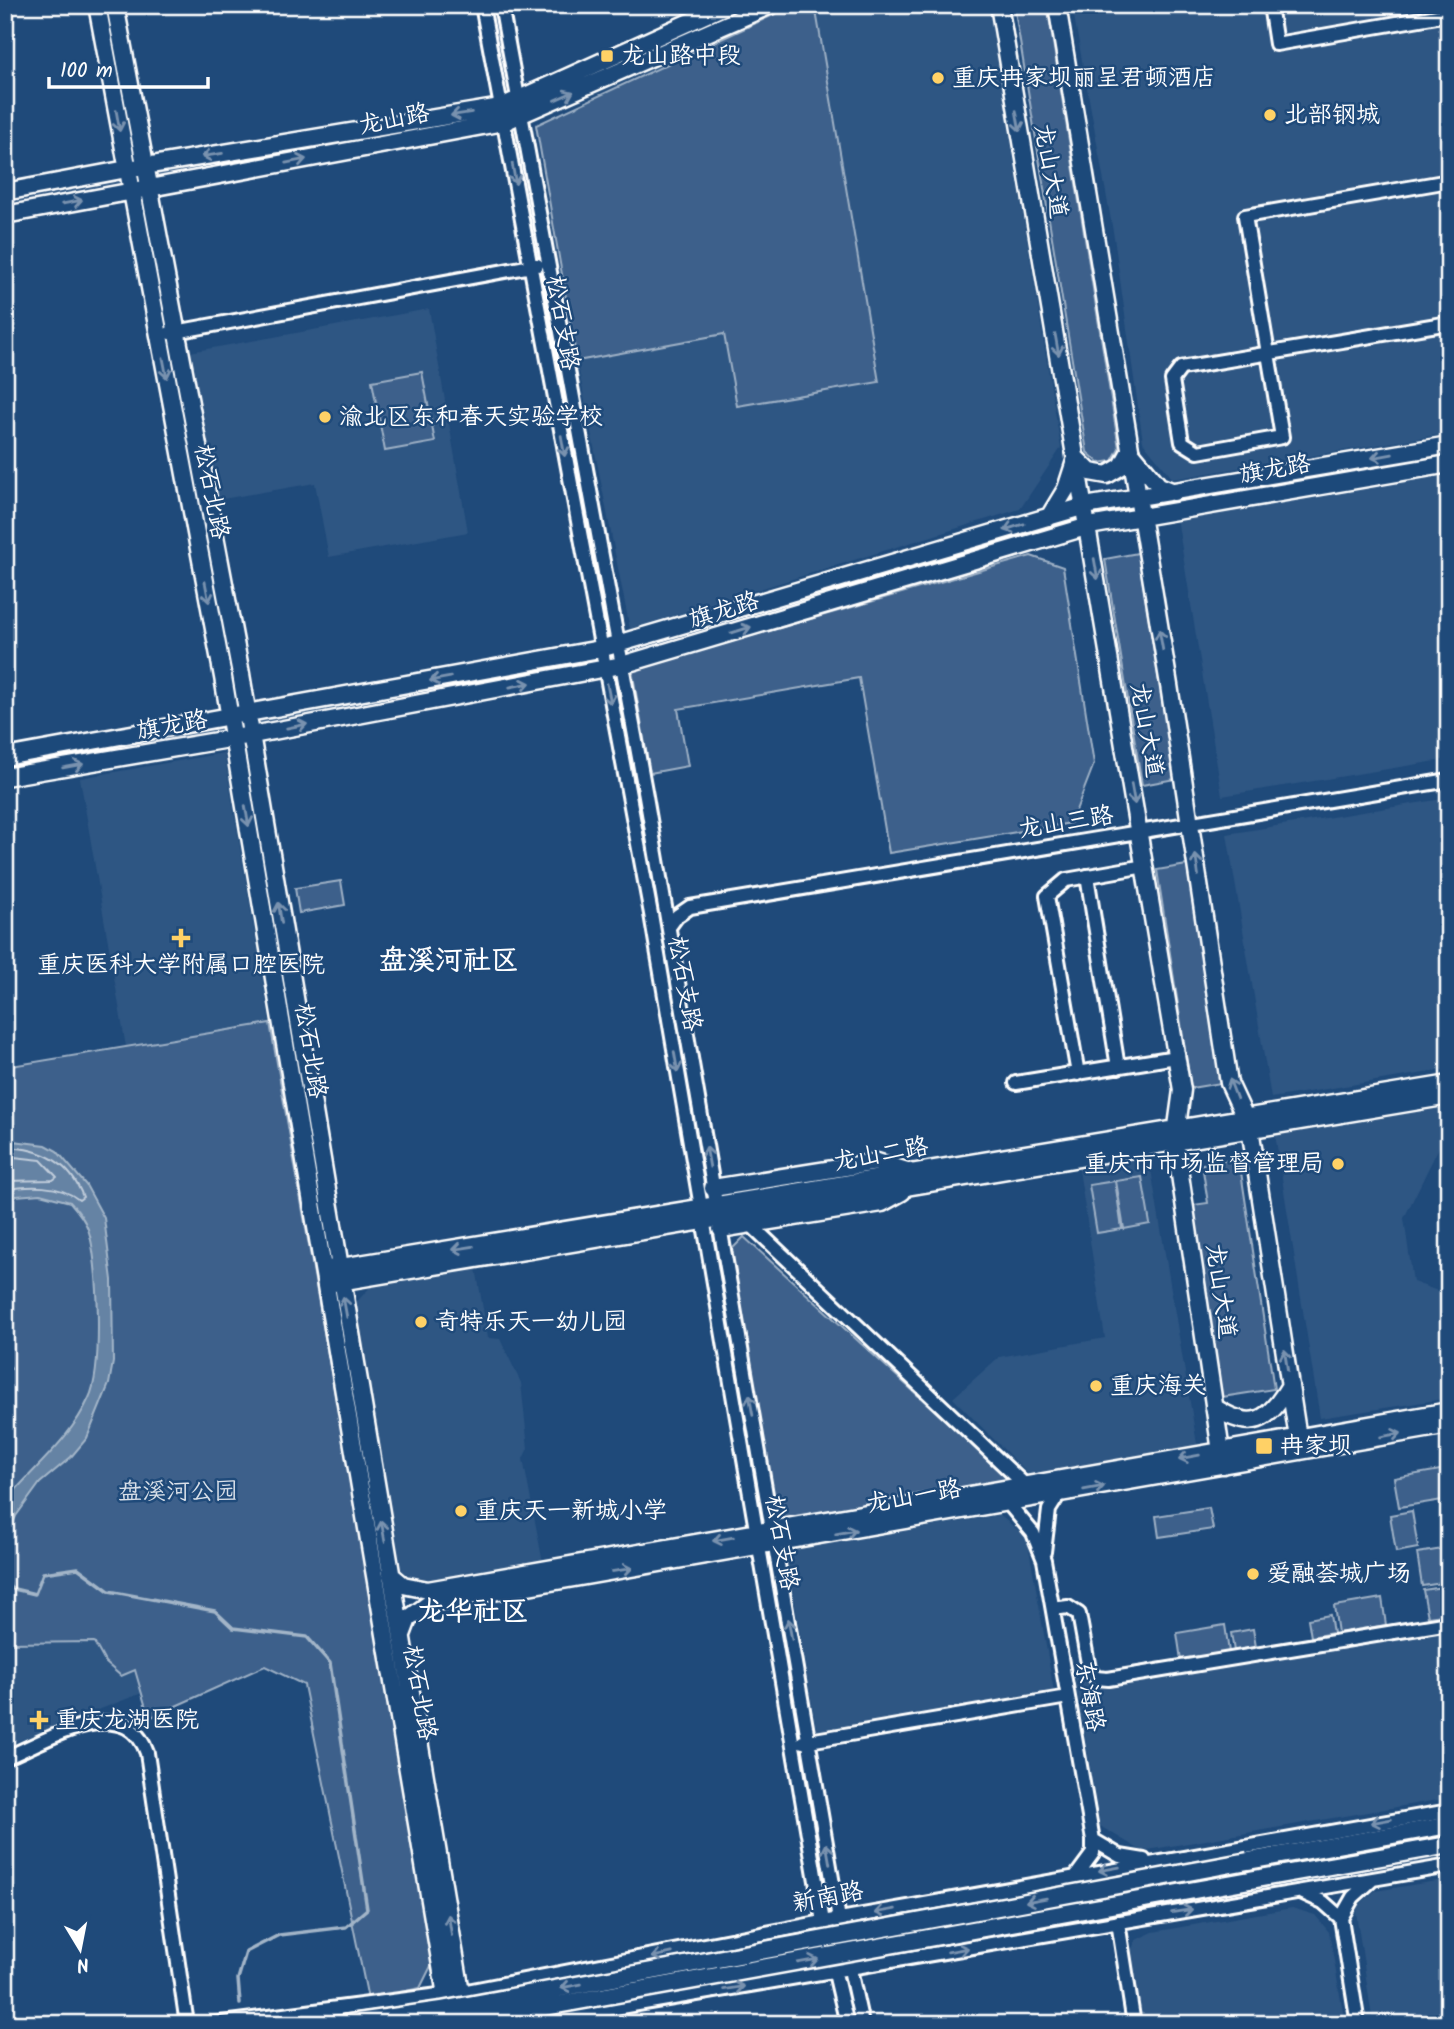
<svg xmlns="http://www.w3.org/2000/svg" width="1454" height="2029" font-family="Kalam,'LXGW WenKai TC',sans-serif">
<rect width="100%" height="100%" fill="#1f4a7a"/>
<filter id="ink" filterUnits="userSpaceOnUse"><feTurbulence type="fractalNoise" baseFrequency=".0143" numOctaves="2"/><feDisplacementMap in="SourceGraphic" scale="14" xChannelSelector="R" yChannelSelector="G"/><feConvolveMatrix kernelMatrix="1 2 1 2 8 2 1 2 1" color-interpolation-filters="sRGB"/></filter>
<g filter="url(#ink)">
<path fill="#2e5683" d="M815,5h174l72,443 -41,61 -390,120 -53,-268 147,-27 154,48z
M1072,5h377v428l-276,46 -30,-37 -29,-205z
M429,309l39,223 -139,25 -14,-74 -98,17 -27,-148z
M1449,474v285l-227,37 -45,-278z
M224,753l46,270 -144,24 -46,-269z
M1449,798v271l-178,29 -44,-264z
M1445,1107l3,22 -44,89 9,64 36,13v103l-129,20 -45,-284z
M1148,1152l50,298 -165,29 -80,-81 46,-41 106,-19 -27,-175z
M476,1268l12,70 12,1 21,44 7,65 -5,11 20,104 -119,21 -27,-16 -43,-263 17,-19z
M999,1515l28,22 27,155 -237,43 -31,-184z
M1449,1617v181l-307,53 -42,-25 -25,-148z
M95,1642l10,20 30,8 7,23 -137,53v-103z
M1449,1879v145h-76l-17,-112 3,-7 16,-14z
M1292,1908l23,7 14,17 16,92h-204l-11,-71 6,-13 17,-8z"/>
<path fill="#3c618b" stroke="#9eb0c5" stroke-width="2" d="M795,5h20l64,377 -142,24 -13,-72 -147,27 -41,-236z
M1014,5h33l72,443 -7,13 -13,2 -12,-11z
M422,372l13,70 -50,9 -13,-70z
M1138,553l37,226 -33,6 -37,-226z
M1031,556l32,11 31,197 -23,59 -182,30 -30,-175 -181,31 10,57 -38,7 -18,-103z
M1187,865l34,218 -30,5 -34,-218z
M341,881l4,24 -46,8 -4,-25z
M270,1023l164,937 -14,28 -52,11 -64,-314 -39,-19 -116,52 -14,-48 -14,6 -16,-14 -11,-20 -89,1v-271l6,-3 -6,-16v-286z
M1239,1159l35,230 -52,8 -29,-192 15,-2 -6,-39z
M1142,1177l8,47 -26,5 -8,-48z
M1115,1181l7,48 -25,4 -8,-48z
M744,1237l269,245 -237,41 -46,-272z
M1440,1470l9,5v24l-50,8 -5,-29z
M1209,1508l4,21 -54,8 -3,-21z
M1412,1511l6,37 -22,4 -6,-37z
M1449,1548v34l-27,4 -5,-33z
M1449,1586v28l-21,3 -5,-27z
M1382,1598l4,27 -48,8 -4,-27z
M1330,1615l3,18 -22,4 -3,-18z
M1225,1625l4,27 -48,8 -4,-27z
M1253,1629l3,18 -22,4 -3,-18z"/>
<path fill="#6583a4" stroke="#a3b5c8" stroke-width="2" d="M5,1140l41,5 11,6 29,34 18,33 8,62 1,82 -4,22 -22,54 -16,19 -31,26 -24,33 -11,26v-40c29,-35 65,-62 84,-104 14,-29 10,-138 -1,-169 -4,-11 -11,-19 -18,-27l-30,-8 -35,3z"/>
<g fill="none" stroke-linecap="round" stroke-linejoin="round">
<path stroke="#c1cddb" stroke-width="2" d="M5,1147c36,1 65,15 78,50l-4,3c-19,-16 -51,-15 -74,-10
M5,1156l36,4 16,17 -4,3 -48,1"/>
<path stroke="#a3b5c8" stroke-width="3.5" d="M5,1571l5,17 25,6 8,-21 35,-5 31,23 106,20 18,17 74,9 23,26 37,246 -21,18 -67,8 -33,17 -8,27 2,25"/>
<g stroke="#fff" stroke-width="18">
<path id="minor" d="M482,5l169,909 172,1008 24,102
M501,5l145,791 193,1123 23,105
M1270,5l6,39 173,-30
M1449,181l-204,35 37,221 -84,15 -16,-10 -10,-62 9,-12 268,-45
M170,333l367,-68
M1087,876l31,191
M669,927l8,-11 13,-9 759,-127
M1078,1074l-31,-178 19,-16 79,-14
M1016,1083l160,-26
M750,1224l275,261
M1008,1503l25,30 11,27 49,280v13l-17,23
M1044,1552l5,-42 10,-16
M1053,1609l15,-2 11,7 10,55 7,9 12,1 341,-56
M803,1742l265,-45
M5,1758c42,-17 120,-68 142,-5l40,271
M1093,1840l27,16 24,4
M1301,1892l22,10 18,16
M1341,1918l17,106
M1341,1918l12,-21 20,-18
M1118,1922l16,102
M214,2024l248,-32 361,-70 626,-111
M521,2024l928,-158"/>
</g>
<g stroke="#fff" stroke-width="21">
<path id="major" d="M97,5l126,672 227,1342
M115,5l126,669 224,1342
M999,5l183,1085 -7,51 48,324
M1057,5l112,680 60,398 21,45 50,323
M5,192l122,-23 374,-62 226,-102
M5,215l499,-93 267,-117
M1049,517l17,-28 10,-31 14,14 17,3 15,-9 8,-15 29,35 15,6
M5,757l595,-108 485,-143 364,-61
M5,777l247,-42 370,-70 467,-139 360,-62
M713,1188l164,-26 33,10
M721,1229l161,-26 20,-11
M329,1269l1120,-185
M333,1283l1116,-187
M1214,1407c38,25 54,15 76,-22
M391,1575l12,10 25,5 1021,-179
M402,1635l6,-16 22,-16 1019,-178
M1248,1861l201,-36
M1250,1880l199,-35"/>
</g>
<use href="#minor" stroke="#1f4a7a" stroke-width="12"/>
<use href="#major" stroke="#1f4a7a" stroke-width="16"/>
<g stroke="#fff" stroke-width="21" stroke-linecap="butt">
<path id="major-bridge" d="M344,2024l97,-14 807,-149
M451,2024l799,-144"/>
</g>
<use href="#major-bridge" stroke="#1f4a7a" stroke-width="16"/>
</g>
<defs><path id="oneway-shaft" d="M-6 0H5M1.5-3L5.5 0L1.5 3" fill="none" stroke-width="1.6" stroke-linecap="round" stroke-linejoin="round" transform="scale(1.75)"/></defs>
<g stroke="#7992af">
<use href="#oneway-shaft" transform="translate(564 96) rotate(-24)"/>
<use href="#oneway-shaft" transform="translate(461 114) rotate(171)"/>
<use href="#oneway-shaft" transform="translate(118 121) rotate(80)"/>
<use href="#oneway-shaft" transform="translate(1018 121) rotate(80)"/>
<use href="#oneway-shaft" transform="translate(212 155) rotate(171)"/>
<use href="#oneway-shaft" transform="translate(296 161) rotate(-11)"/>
<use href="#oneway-shaft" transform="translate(514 174) rotate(80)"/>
<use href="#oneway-shaft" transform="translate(72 202) rotate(-11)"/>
<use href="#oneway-shaft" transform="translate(1057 345) rotate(80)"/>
<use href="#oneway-shaft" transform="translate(165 368) rotate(79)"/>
<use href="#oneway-shaft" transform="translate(563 446) rotate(80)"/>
<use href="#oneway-shaft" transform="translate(1382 456) rotate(170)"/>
<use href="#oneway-shaft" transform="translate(1014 527) rotate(163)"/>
<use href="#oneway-shaft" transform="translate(1096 569) rotate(80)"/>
<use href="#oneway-shaft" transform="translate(207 592) rotate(79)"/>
<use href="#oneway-shaft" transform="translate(741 630) rotate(-17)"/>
<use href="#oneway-shaft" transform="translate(1161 640) rotate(-100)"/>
<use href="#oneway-shaft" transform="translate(440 679) rotate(170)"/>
<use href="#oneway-shaft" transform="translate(520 685) rotate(-11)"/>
<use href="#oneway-shaft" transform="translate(609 694) rotate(79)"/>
<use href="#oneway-shaft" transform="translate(297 726) rotate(-11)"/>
<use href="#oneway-shaft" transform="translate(73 766) rotate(-10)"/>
<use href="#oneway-shaft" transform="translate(1133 794) rotate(80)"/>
<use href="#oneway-shaft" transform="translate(247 816) rotate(80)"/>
<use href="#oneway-shaft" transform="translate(1197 865) rotate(-98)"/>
<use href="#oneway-shaft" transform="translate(280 913) rotate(-99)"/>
<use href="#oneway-shaft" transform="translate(676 1062) rotate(80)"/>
<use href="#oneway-shaft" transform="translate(1233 1089) rotate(-111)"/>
<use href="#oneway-shaft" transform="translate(708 1157) rotate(-100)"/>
<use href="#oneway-shaft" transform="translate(463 1248) rotate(171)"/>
<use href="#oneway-shaft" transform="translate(345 1307) rotate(-100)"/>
<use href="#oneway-shaft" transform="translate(1286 1360) rotate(-99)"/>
<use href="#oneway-shaft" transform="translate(751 1405) rotate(-100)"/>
<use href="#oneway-shaft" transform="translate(1391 1435) rotate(-10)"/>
<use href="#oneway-shaft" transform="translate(1189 1457) rotate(170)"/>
<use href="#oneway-shaft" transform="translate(1094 1488) rotate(-10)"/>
<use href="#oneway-shaft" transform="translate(383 1531) rotate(-100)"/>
<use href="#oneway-shaft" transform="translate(846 1532) rotate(-10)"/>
<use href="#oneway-shaft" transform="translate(723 1539) rotate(170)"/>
<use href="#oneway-shaft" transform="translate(622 1570) rotate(-9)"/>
<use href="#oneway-shaft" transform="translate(790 1629) rotate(-100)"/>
<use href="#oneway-shaft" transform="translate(1381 1821) rotate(170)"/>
<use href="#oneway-shaft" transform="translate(828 1854) rotate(-100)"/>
<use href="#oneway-shaft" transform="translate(1109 1869) rotate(170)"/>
<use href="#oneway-shaft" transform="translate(1036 1900) rotate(170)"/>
<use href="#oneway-shaft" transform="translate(885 1911) rotate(170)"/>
<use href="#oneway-shaft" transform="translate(1182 1911) rotate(-9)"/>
<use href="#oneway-shaft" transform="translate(450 1925) rotate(-99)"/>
<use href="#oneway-shaft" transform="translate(958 1950) rotate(-10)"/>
<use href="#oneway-shaft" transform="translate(662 1955) rotate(168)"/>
<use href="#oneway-shaft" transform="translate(808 1961) rotate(-10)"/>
<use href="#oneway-shaft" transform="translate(571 1986) rotate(170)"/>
<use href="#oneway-shaft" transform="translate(734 1988) rotate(-9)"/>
</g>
</g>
<g fill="#ffd166" stroke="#1f4a7a" stroke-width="2.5">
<rect x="600" y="49" width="14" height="14" rx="3.5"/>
<circle cx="938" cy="78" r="7"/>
<circle cx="1270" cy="115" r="7"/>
<circle cx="325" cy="417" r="7"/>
<path d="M177.5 927.5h7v7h7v7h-7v7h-7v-7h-7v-7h7z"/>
<circle cx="1338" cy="1164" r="7"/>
<circle cx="421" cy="1322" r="7"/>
<circle cx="1096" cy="1386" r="7"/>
<rect x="1255" y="1437" width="18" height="18" rx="3.5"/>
<circle cx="461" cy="1511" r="7"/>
<circle cx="1253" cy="1574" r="7"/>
<path d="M35.5 1709.5h7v7h7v7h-7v7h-7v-7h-7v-7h7z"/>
</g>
<g text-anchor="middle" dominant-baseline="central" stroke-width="5" stroke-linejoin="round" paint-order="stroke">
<g font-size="24" fill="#fff" stroke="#1f4a7a" text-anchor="start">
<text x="621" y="56">龙山路中段</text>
<text x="952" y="78">重庆冉家坝丽呈君顿酒店</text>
<text x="1284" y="115">北部钢城</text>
<text x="339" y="417">渝北区东和春天实验学校</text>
<text x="181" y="965" text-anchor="middle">重庆医科大学附属口腔医院</text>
<text x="1324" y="1164" text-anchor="end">重庆市市场监督管理局</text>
<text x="435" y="1322">奇特乐天一幼儿园</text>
<text x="1110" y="1386">重庆海关</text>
<text x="1280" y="1446">冉家坝</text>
<text x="475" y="1511">重庆天一新城小学</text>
<text x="1267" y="1574">爱融荟城广场</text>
<text x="55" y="1720">重庆龙湖医院</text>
</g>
<g font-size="24" fill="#fff" stroke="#1f4a7a">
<text transform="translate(394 120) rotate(-11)">龙山路</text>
<text transform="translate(1050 171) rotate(80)">龙山大道</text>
<text transform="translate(562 323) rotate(80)">松石支路</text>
<text transform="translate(1275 470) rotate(-10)">旗龙路</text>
<text transform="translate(211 492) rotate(79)">松石北路</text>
<text transform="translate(724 611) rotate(-17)">旗龙路</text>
<text transform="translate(172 726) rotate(-10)">旗龙路</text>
<text transform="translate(1146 730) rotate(80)">龙山大道</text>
<text transform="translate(1066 823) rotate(-9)">龙山三路</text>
<text transform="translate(684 984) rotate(80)">松石支路</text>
<text transform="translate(310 1051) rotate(81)">松石北路</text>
<text transform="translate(881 1155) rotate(-10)">龙山二路</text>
<text transform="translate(1220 1291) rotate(82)">龙山大道</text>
<text transform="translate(914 1497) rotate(-10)">龙山一路</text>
<text transform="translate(781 1543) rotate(80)">松石支路</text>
<text transform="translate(419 1693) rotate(80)">松石北路</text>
<text transform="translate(1089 1696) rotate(80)">东海路</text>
<text transform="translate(828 1898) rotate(-11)">新南路</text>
</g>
<g font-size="24" fill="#d8dfe8" stroke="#1f4a7a">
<text x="178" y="1492">盘溪河公园</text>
</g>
<g font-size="28" font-weight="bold" fill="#fff" stroke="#1f4a7a">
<text x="449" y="961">盘溪河社区</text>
<text x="473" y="1612">龙华社区</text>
</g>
</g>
<rect width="1454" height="2029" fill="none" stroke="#1f4a7a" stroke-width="28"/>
<rect x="14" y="14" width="1426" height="2001" fill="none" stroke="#fff" stroke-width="2.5" filter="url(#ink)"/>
<g transform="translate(80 1949) rotate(170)" stroke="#1f4a7a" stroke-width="5" paint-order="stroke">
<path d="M0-5L12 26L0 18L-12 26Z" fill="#ffffff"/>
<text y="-10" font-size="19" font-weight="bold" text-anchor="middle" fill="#ffffff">N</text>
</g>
<path d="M49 77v10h159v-10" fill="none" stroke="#ffffff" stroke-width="3.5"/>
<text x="60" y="77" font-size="21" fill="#ffffff" stroke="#1f4a7a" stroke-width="5" paint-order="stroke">100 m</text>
</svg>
